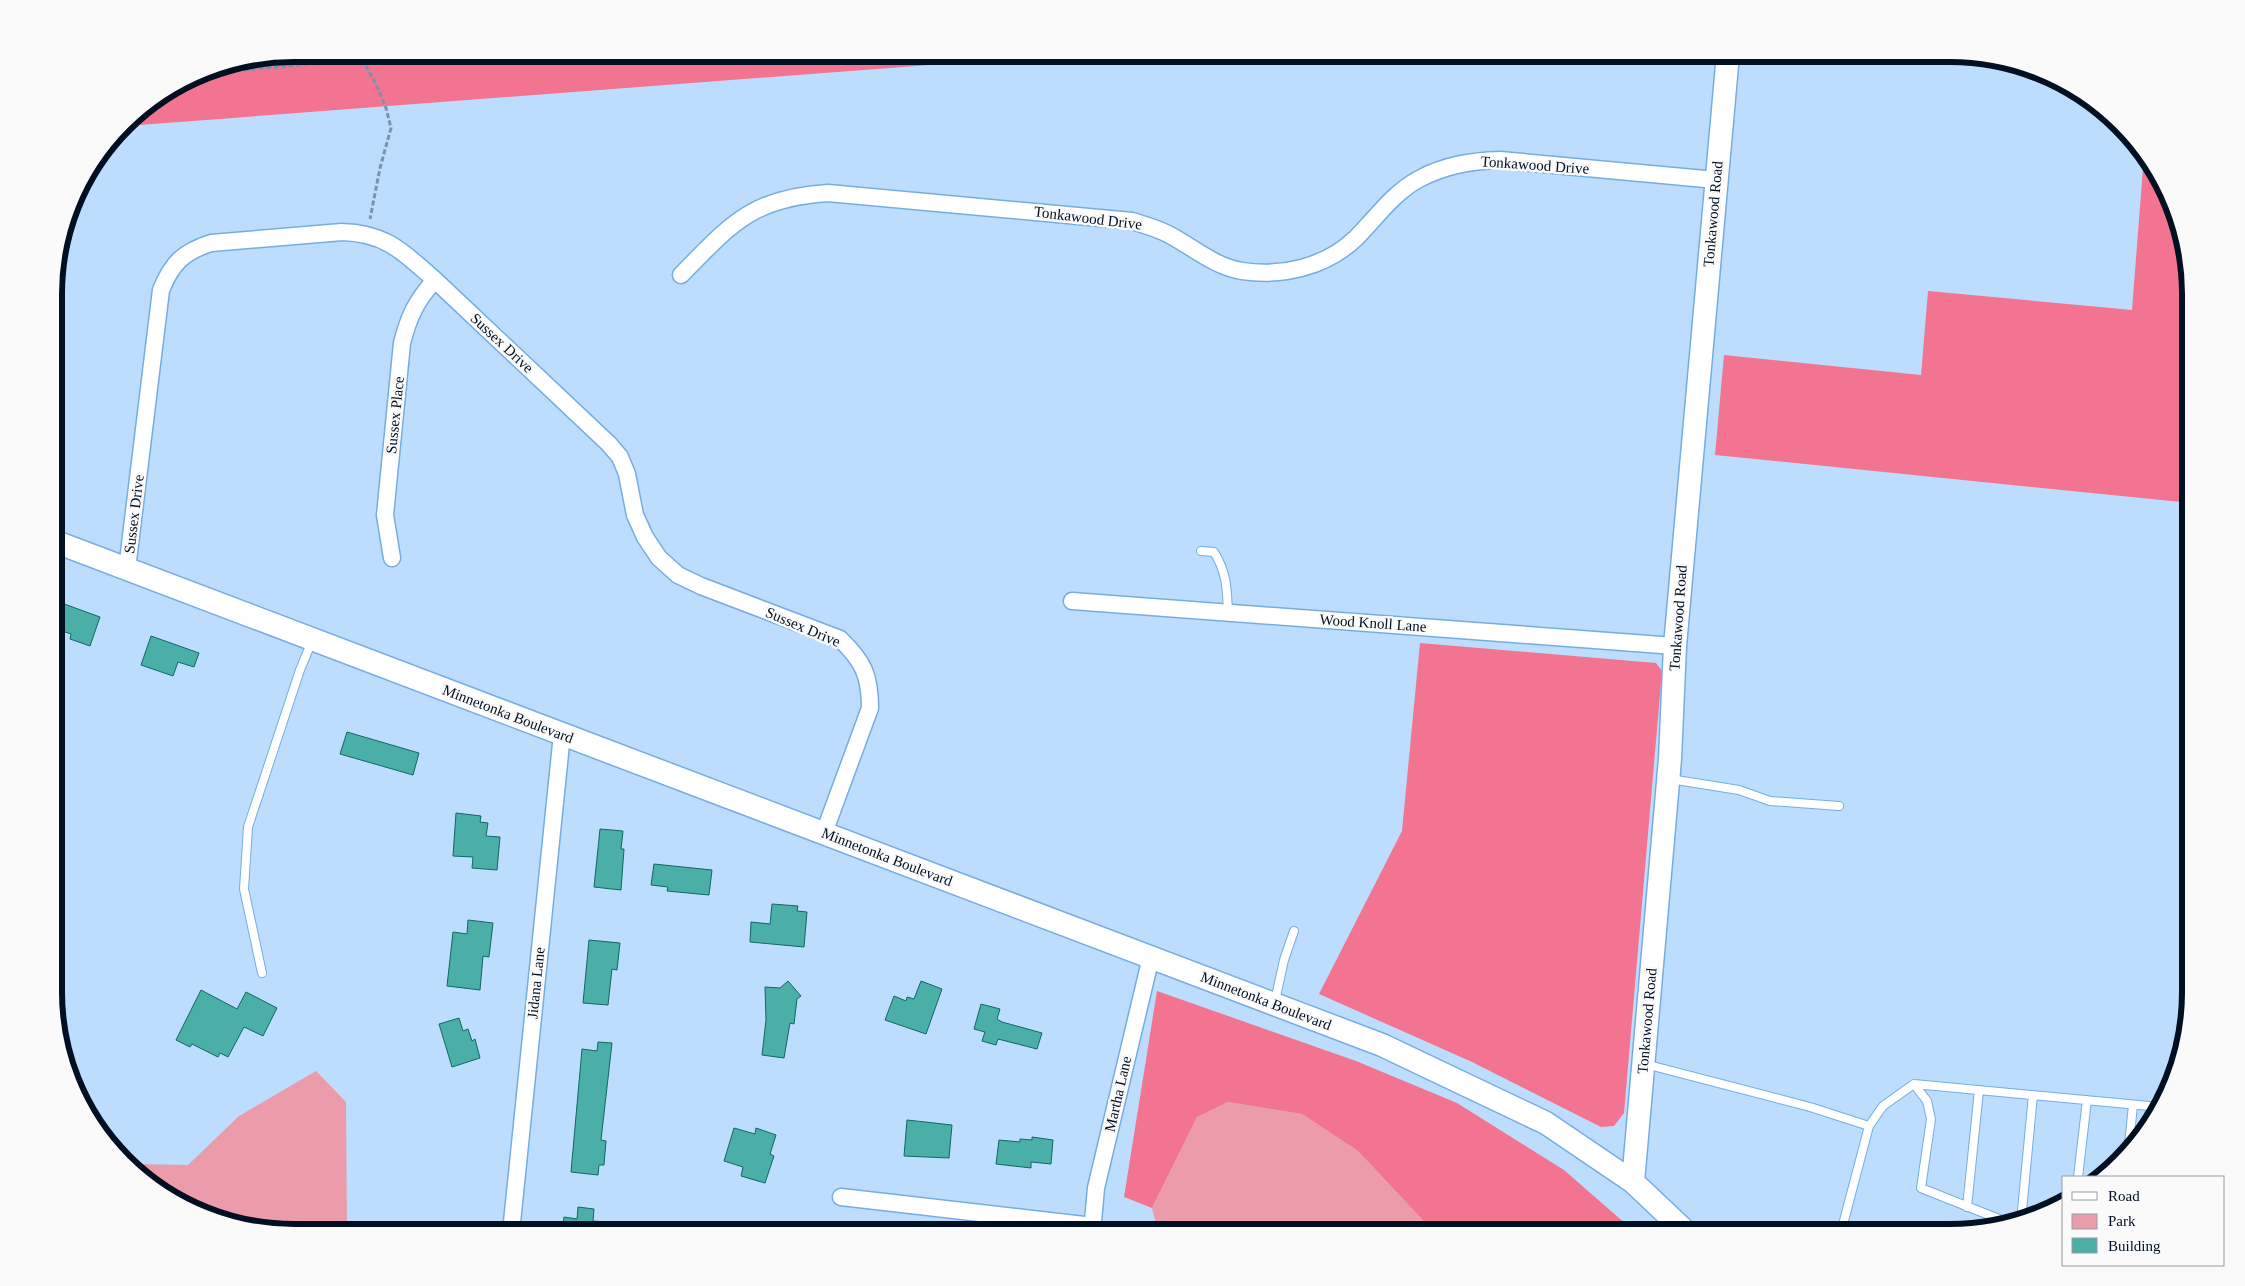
<svg xmlns="http://www.w3.org/2000/svg" width="2245" height="1286" font-family="'Times New Roman',serif">
<rect width="100%" height="100%" fill="#bcddfd"/>
<path fill="#ec9baa" d="M316,1071l30,31 1,130h-53l-61,-8 -59,-24 -39,-36 53,1 51,-49z
M1228,1102l74,12 56,37 76,81h-276l-6,-24 45,-91z"/>
<path fill="#f37491" d="M295,54h780l-949,72 10,-12 67,-42z
M2144,155l7,6 28,57 12,61v224l-476,-48 9,-100 197,20 7,-84 204,19z
M1420,643l236,20 6,8 -38,442 -10,13 -13,1 -129,-65 -153,-68 83,-163z
M1157,991l199,70 101,42 107,67 71,62h-201l-76,-81 -56,-37 -74,-12 -31,15 -45,91 -28,-11z"/>
<path fill="#4aafa7" stroke="#136761" d="M56,601l44,16 -10,29 -20,-7 1,-5 -15,-5z
M151,636l48,17 -5,14 -16,-5 -5,14 -32,-11z
M347,732l72,21 -6,22 -73,-21z
M456,813l25,3 -1,6 8,1 -2,13 14,1 -3,33 -25,-2 1,-11 -20,-1z
M600,829l23,2 -2,18h3l-3,41 -27,-3z
M654,864l58,6 -3,25 -42,-4 1,-4 -17,-2z
M772,904l26,2 -1,5 10,1 -3,35 -54,-5 1,-20 19,2z
M468,920l25,3 -4,34 -6,-1 -3,34 -33,-4 6,-54 14,2z
M589,940l31,3 -3,27 -5,-1 -4,36 -25,-2z
M788,981l13,15 -4,3 -3,25 -4,-1 -6,35 -22,-3 4,-35 -1,-33 15,1z
M921,981l21,8 -16,45 -41,-14 9,-24 12,5 1,-4 7,2z
M201,990l36,19 9,-17 31,16 -14,28 -19,-9 -16,30 -8,-4 -2,4 -26,-13 -2,3 -14,-7z
M981,1004l19,5 -3,10 5,3 40,11 -5,16 -39,-10 -2,6 -14,-4 3,-9 -11,-3z
M459,1018l4,13 5,-2 4,12 3,-2 5,19 -28,9 -13,-43z
M598,1042l14,1 -11,97 5,1 -2,24h-5l-1,10 -27,-3 11,-123 15,2z
M907,1120l45,5 -3,33 -45,-2z
M734,1128l21,6 1,-6 20,7 -6,19 4,2 -9,27 -24,-7 2,-9 -19,-6z
M1032,1137l21,3 -2,24 -20,-2v6l-35,-4 3,-24 21,2v-3l12,1z
M578,1207l16,2 -1,12 13,1v10h-44l2,-15 13,2z"/>
<g fill="none" stroke-linecap="round" stroke-linejoin="round">
<g stroke="#76ade1" stroke-width="10">
<path id="lane" d="M1201,551l13,1c13,21 13,37 14,61
M1670,779l69,11 31,11 69,5
M262,973l-18,-84 4,-62 52,-157 12,-29
M1275,1001l9,-41 10,-29
M1645,1064l165,43 59,19
M1914,1084l246,23
M2129,1144l4,-39
M2078,1177l9,-77
M1967,1207l12,-117
M2021,1221l12,-126
M1841,1232l28,-106 14,-20 31,-22 13,17 4,18 -10,69 88,35"/>
</g>
<g stroke="#76ade1" stroke-width="19">
<path id="street" d="M681,275c51,-52 71,-77 147,-82l304,28c13,4 24,7 36,13 25,13 45,32 74,37 40,6 84,-4 114,-33 20,-20 37,-45 63,-59 26,-14 52,-18 81,-19l216,20
M392,558l-7,-43 17,-172c7,-27 14,-42 33,-63
M127,569l34,-279c11,-27 22,-38 50,-47l131,-11c44,1 61,20 93,48l174,164 11,13 7,17 8,41 10,22 14,21 19,17 23,11 139,53c23,22 30,36 30,69l-46,125
M1072,601l603,45
M841,1197l252,29
M511,1232l51,-498
M1092,1232l4,-44 55,-231"/>
</g>
<g stroke="#76ade1" stroke-width="25">
<path id="secondary" d="M56,542l1326,503 164,78 87,59 53,50
M1633,1182l37,-423 5,-113 53,-592"/>
</g>
<path stroke="#7993ae" stroke-width="3" stroke-dasharray="5 2.5" stroke-linecap="butt" d="M362,59l15,27 9,22 5,20 -11,40 -10,51
M199,74l226,-20
M1645,1230l2,2"/>
<use href="#lane" stroke="#fff" stroke-width="8"/>
<use href="#street" stroke="#fff" stroke-width="16"/>
<use href="#secondary" stroke="#fff" stroke-width="22"/>
</g>
<g text-anchor="middle" dominant-baseline="central" stroke-width="5" stroke-linejoin="round" paint-order="stroke">
<g font-size="15" fill="#000f21" stroke="#fafafa">
<text transform="translate(1535 165) rotate(4)">Tonkawood Drive</text>
<text transform="translate(1713 214) rotate(-85)">Tonkawood Road</text>
<text transform="translate(1088 218) rotate(7)">Tonkawood Drive</text>
<text transform="translate(502 343) rotate(43)">Sussex Drive</text>
<text transform="translate(395 415) rotate(-84)">Sussex Place</text>
<text transform="translate(134 514) rotate(-83)">Sussex Drive</text>
<text transform="translate(1678 618) rotate(-86)">Tonkawood Road</text>
<text transform="translate(1373 623) rotate(4)">Wood Knoll Lane</text>
<text transform="translate(803 627) rotate(23)">Sussex Drive</text>
<text transform="translate(508 714) rotate(21)">Minnetonka Boulevard</text>
<text transform="translate(887 857) rotate(21)">Minnetonka Boulevard</text>
<text transform="translate(536 983) rotate(-84)">Jidana Lane</text>
<text transform="translate(1266 1001) rotate(21)">Minnetonka Boulevard</text>
<text transform="translate(1647 1021) rotate(-85)">Tonkawood Road</text>
<text transform="translate(1118 1094) rotate(-77)">Martha Lane</text>
</g>
</g>
<path d="M0 0H2245V1286H0ZM294 62H1950A232 232 0 0 1 2182 294V992A232 232 0 0 1 1950 1224H294A232 232 0 0 1 62 992V294A232 232 0 0 1 294 62Z" fill="#fafafa" fill-rule="evenodd"/>
<path fill="none" stroke="#000f21" stroke-width="6" d="M294 62H1950A232 232 0 0 1 2182 294V992A232 232 0 0 1 1950 1224H294A232 232 0 0 1 62 992V294A232 232 0 0 1 294 62Z"/>
<rect x="2062" y="1176" width="162" height="90" fill="#fafafa" stroke="#969ca3"/>
<rect x="2072" y="1192" width="25" height="8" fill="#ffffff" stroke="#969ca3"/>
<text x="2108" y="1201" font-size="15" fill="#000f21">Road</text>
<rect x="2072" y="1214" width="25" height="15" fill="#ec9baa" stroke="#969ca3"/>
<text x="2108" y="1226" font-size="15" fill="#000f21">Park</text>
<rect x="2072" y="1238" width="25" height="15" fill="#4aafa7" stroke="#969ca3"/>
<text x="2108" y="1251" font-size="15" fill="#000f21">Building</text>
</svg>
